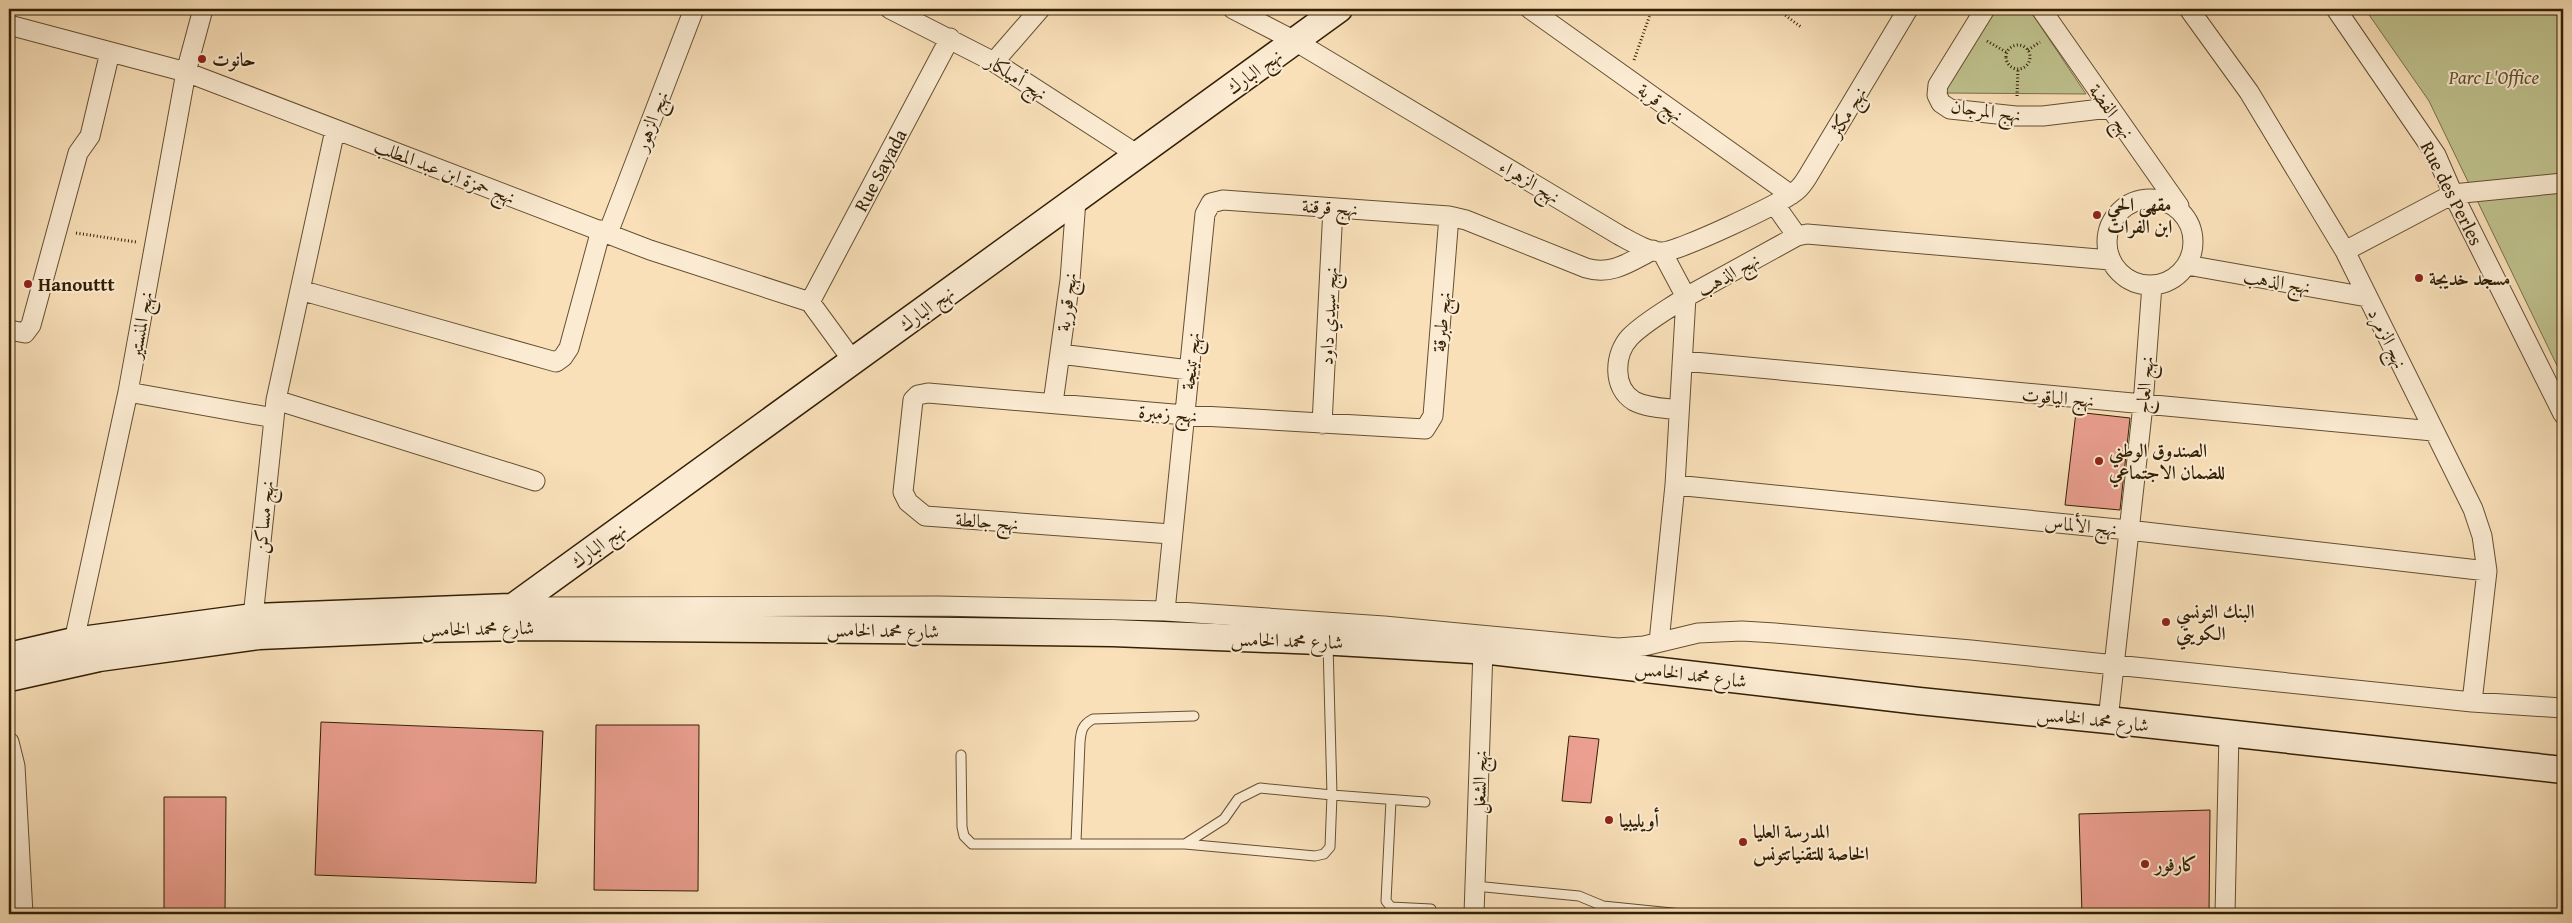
<svg xmlns="http://www.w3.org/2000/svg" width="2572" height="923" font-family="'Gentium Book Plus',Amiri,serif">
<rect width="100%" height="100%" fill="#f9e0b9"/>
<filter id="stains"><feTurbulence type="fractalNoise" baseFrequency=".004" numOctaves="4"/><feColorMatrix values="0 0 0 0 .2 0 0 0 0 .09 0 0 0 0 .02 0 0 0 .5 -.17"/></filter>
<radialGradient id="worn" r=".72"><stop offset=".6" stop-color="#630" stop-opacity="0"/><stop offset="1" stop-color="#630" stop-opacity=".3"/></radialGradient>
<path fill="#bfc28e" stroke="#797049" d="M1994,9h35l57,85 -142,-1z
M2365,9h198v369l-134,-277z"/>
<path fill="#eb9f90" stroke="#331f04" d="M2076,412l54,6 -10,92 -55,-5z
M321,722l222,9 -7,152 -221,-8z
M596,725h103l-1,166 -104,-1z
M1569,736l30,3 -8,64 -29,-2z
M164,797h62l-1,117h-61z
M2210,810l-1,104h-127l-3,-100z"/>
<g fill="none" stroke-linecap="round" stroke-linejoin="round">
<g stroke="#644f31" stroke-width="11">
<path id="lane" d="M961,755l1,72 2,9 8,8h213l39,-25 14,-20 22,-11 72,7 -4,-151
M1391,800l-5,101 5,6 40,2
M1076,842l4,-100c1,-11 2,-17 13,-23l101,-3
M1185,844l130,12 9,-2 6,-7 2,-52 93,7
M1475,886l104,10 24,10 79,8"/>
</g>
<g stroke="#644f31" stroke-width="21">
<path id="street" d="M890,9l104,53 144,93
M1233,9l62,32 324,194c13,7 29,17 43,17 16,0 120,-49 134,-61 5,-4 9,-10 12,-15l100,-167
M1530,9l261,186
M1985,9l-47,76 -1,10 4,8 9,6 66,7h27l66,-8
M2041,9l138,197
M2189,9l60,83 96,159 128,258 9,27 5,35 -15,131
M2336,9l100,146 17,39 110,220
M9,25l177,47 464,178 160,52 43,59
M994,62l46,-53
M2107 242a43 43 0 1 1 86 0a43 43 0 1 1-86 0Z
M1775,205l22,31
M608,233l86,-224
M2345,251l108,-57 110,-11
M1662,252l24,45c-19,13 -40,24 -56,40 -16,17 -18,51 4,64 13,7 31,7 45,9
M2187,265l180,32
M300,290l256,72 7,-5 6,-9 32,-118
M810,302l140,-264
M9,330l16,3 6,-8 47,-172 12,-17 20,-84
M1060,354l129,16
M1683,361l750,70
M128,392l146,26
M276,400l259,81
M1053,403l17,-123 6,-80
M1322,424l11,-216
M1675,485l453,45 359,41
M1171,534l-246,-18 -17,-14 -5,-10 10,-92 5,-5 10,-2 257,22 240,14 8,-13 16,-200
M513,607l426,-1 226,5 219,15 234,22 26,-2 54,-13 44,-2 33,2 196,17 501,52 91,6
M1165,611l40,-397 6,-11 12,-3 226,16 17,4 120,48c26,8 45,-7 67,-18
M253,617l23,-217 59,-270
M74,641l54,-249 58,-320 17,-63
M1659,642l16,-157 11,-188 111,-61 10,-2 303,26
M2108,720l35,-315 9,-120
M9,742l6,24 8,148
M1474,914l9,-264
M2225,914l4,-181"/>
</g>
<g stroke="#331f04" stroke-width="29">
<path id="secondary" d="M9,656l65,-15 179,-24 260,-10 826,-598
M9,678l90,-20 160,-22 161,-7 108,-2 350,3 235,3 206,8 172,10 428,50 189,19 455,50"/>
</g>
<path stroke="#331f04" stroke-width="3" stroke-dasharray="1 2.5" stroke-linecap="butt" d="M1777,9l24,18
M1987,41l19,11
M2006 57a12 12 0 1 1 24 0a12 12 0 1 1-24 0Z
M2028,50l12,-8
M1634,60l18,-51
M2017,96l1,-27
M76,233l60,9"/>
<use href="#lane" stroke="#fbebd2" stroke-width="9"/>
<use href="#street" stroke="#fbebd2" stroke-width="19"/>
<use href="#secondary" stroke="#fbebd2" stroke-width="26"/>
</g>
<g fill="#8f2418" stroke="#fbebd2" stroke-width="2">
<circle cx="202" cy="59" r="5"/>
<circle cx="2097" cy="215" r="5"/>
<circle cx="2419" cy="278" r="5"/>
<circle cx="28" cy="284" r="5"/>
<circle cx="2099" cy="461" r="5"/>
<circle cx="2166" cy="622" r="5"/>
<circle cx="1609" cy="820" r="5"/>
<circle cx="1743" cy="842" r="5"/>
<circle cx="2145" cy="864" r="5"/>
</g>
<g text-anchor="middle" dominant-baseline="central" stroke-width="4" stroke-linejoin="round" paint-order="stroke">
<g font-size="19" font-weight="bold" fill="#331f04" stroke="#fbebd2" text-anchor="start">
<text x="212" y="59">حانوت</text>
<text x="2107" y="204">مقهى الحي<tspan x="2107" dy="22">ابن الفرات</tspan></text>
<text x="2429" y="278">مسجد خديجة</text>
<text x="38" y="284">Hanouttt</text>
<text x="2109" y="450">الصندوق الوطني<tspan x="2109" dy="22">للضمان الاجتماعي</tspan></text>
<text x="2176" y="611">البنك التونسي<tspan x="2176" dy="22">الكويتي</tspan></text>
<text x="1619" y="820">أويليبيا</text>
<text x="1753" y="831">المدرسة العليا<tspan x="1753" dy="22">الخاصة للتقنياتتونس</tspan></text>
<text x="2155" y="864">كارفور</text>
</g>
<g font-size="19" fill="#331f04" stroke="#fbebd2">
<text transform="translate(1254 71) rotate(-36)">نهج البارك</text>
<text transform="translate(1017 77) rotate(32)">نهج أميلكار</text>
<text transform="translate(1661 102) rotate(36)">نهج قربة</text>
<text transform="translate(1986 110) rotate(8)">نهج المرجان</text>
<text transform="translate(2112 111) rotate(54)">نهج الفضة</text>
<text transform="translate(1847 112) rotate(-59)">نهج مكثر</text>
<text transform="translate(651 121) rotate(-69)">نهج الزهور</text>
<text transform="translate(880 170) rotate(-62)">Rue Sayada</text>
<text transform="translate(445 171) rotate(21)">نهج حمزة ابن عبد المطلب</text>
<text transform="translate(1530 181) rotate(31)">نهج الزهراء</text>
<text transform="translate(2452 193) rotate(63)">Rue des Perles</text>
<text transform="translate(1330 207) rotate(4)">نهج قرقنة</text>
<text transform="translate(1728 274) rotate(-29)">نهج الذهب</text>
<text transform="translate(2277 281) rotate(10)">نهج الذهب</text>
<text transform="translate(1066 302) rotate(-83)">نهج قورية</text>
<text transform="translate(926 308) rotate(-36)">نهج البارك</text>
<text transform="translate(1328 316) rotate(-87)">نهج سيدي داود</text>
<text transform="translate(1441 322) rotate(-85)">نهج طبرقة</text>
<text transform="translate(140 325) rotate(-80)">نهج المنستير</text>
<text transform="translate(2388 338) rotate(64)">نهج الزمرد</text>
<text transform="translate(1190 361) rotate(-84)">نهج تينجة</text>
<text transform="translate(2144 385) rotate(-85)">نهج العاج</text>
<text transform="translate(2058 397) rotate(5)">نهج الياقوت</text>
<text transform="translate(1168 413) rotate(5)">نهج زمبرة</text>
<text transform="translate(263 517) rotate(-84)">نهج مساكن</text>
<text transform="translate(987 521) rotate(4)">نهج جالطة</text>
<text transform="translate(2081 525) rotate(6)">نهج الألماس</text>
<text transform="translate(598 545) rotate(-36)">نهج البارك</text>
<text transform="translate(478 628) rotate(-1)">شارع محمد الخامس</text>
<text transform="translate(883 630) rotate(1)">شارع محمد الخامس</text>
<text transform="translate(1287 640) rotate(2)">شارع محمد الخامس</text>
<text transform="translate(1691 674) rotate(7)">شارع محمد الخامس</text>
<text transform="translate(2093 719) rotate(6)">شارع محمد الخامس</text>
<text transform="translate(1479 782) rotate(-88)">نهج الشغل</text>
</g>
<g font-size="19" font-style="italic" fill="#5d502d" stroke="#fbebd2">
<text x="2494" y="77">Parc L'Office</text>
</g>
</g>
<rect width="2572" height="923" fill="none" stroke="#f9e0b9" stroke-width="30"/>
<rect x="10" y="10" width="2552" height="903" fill="none" stroke="#331f04" stroke-width="2.5"/>
<rect x="15" y="15" width="2542" height="893" fill="none" stroke="#331f04"/>
<rect width="100%" height="100%" filter="url(#stains)"/>
<rect width="100%" height="100%" fill="url(#worn)"/>
</svg>
